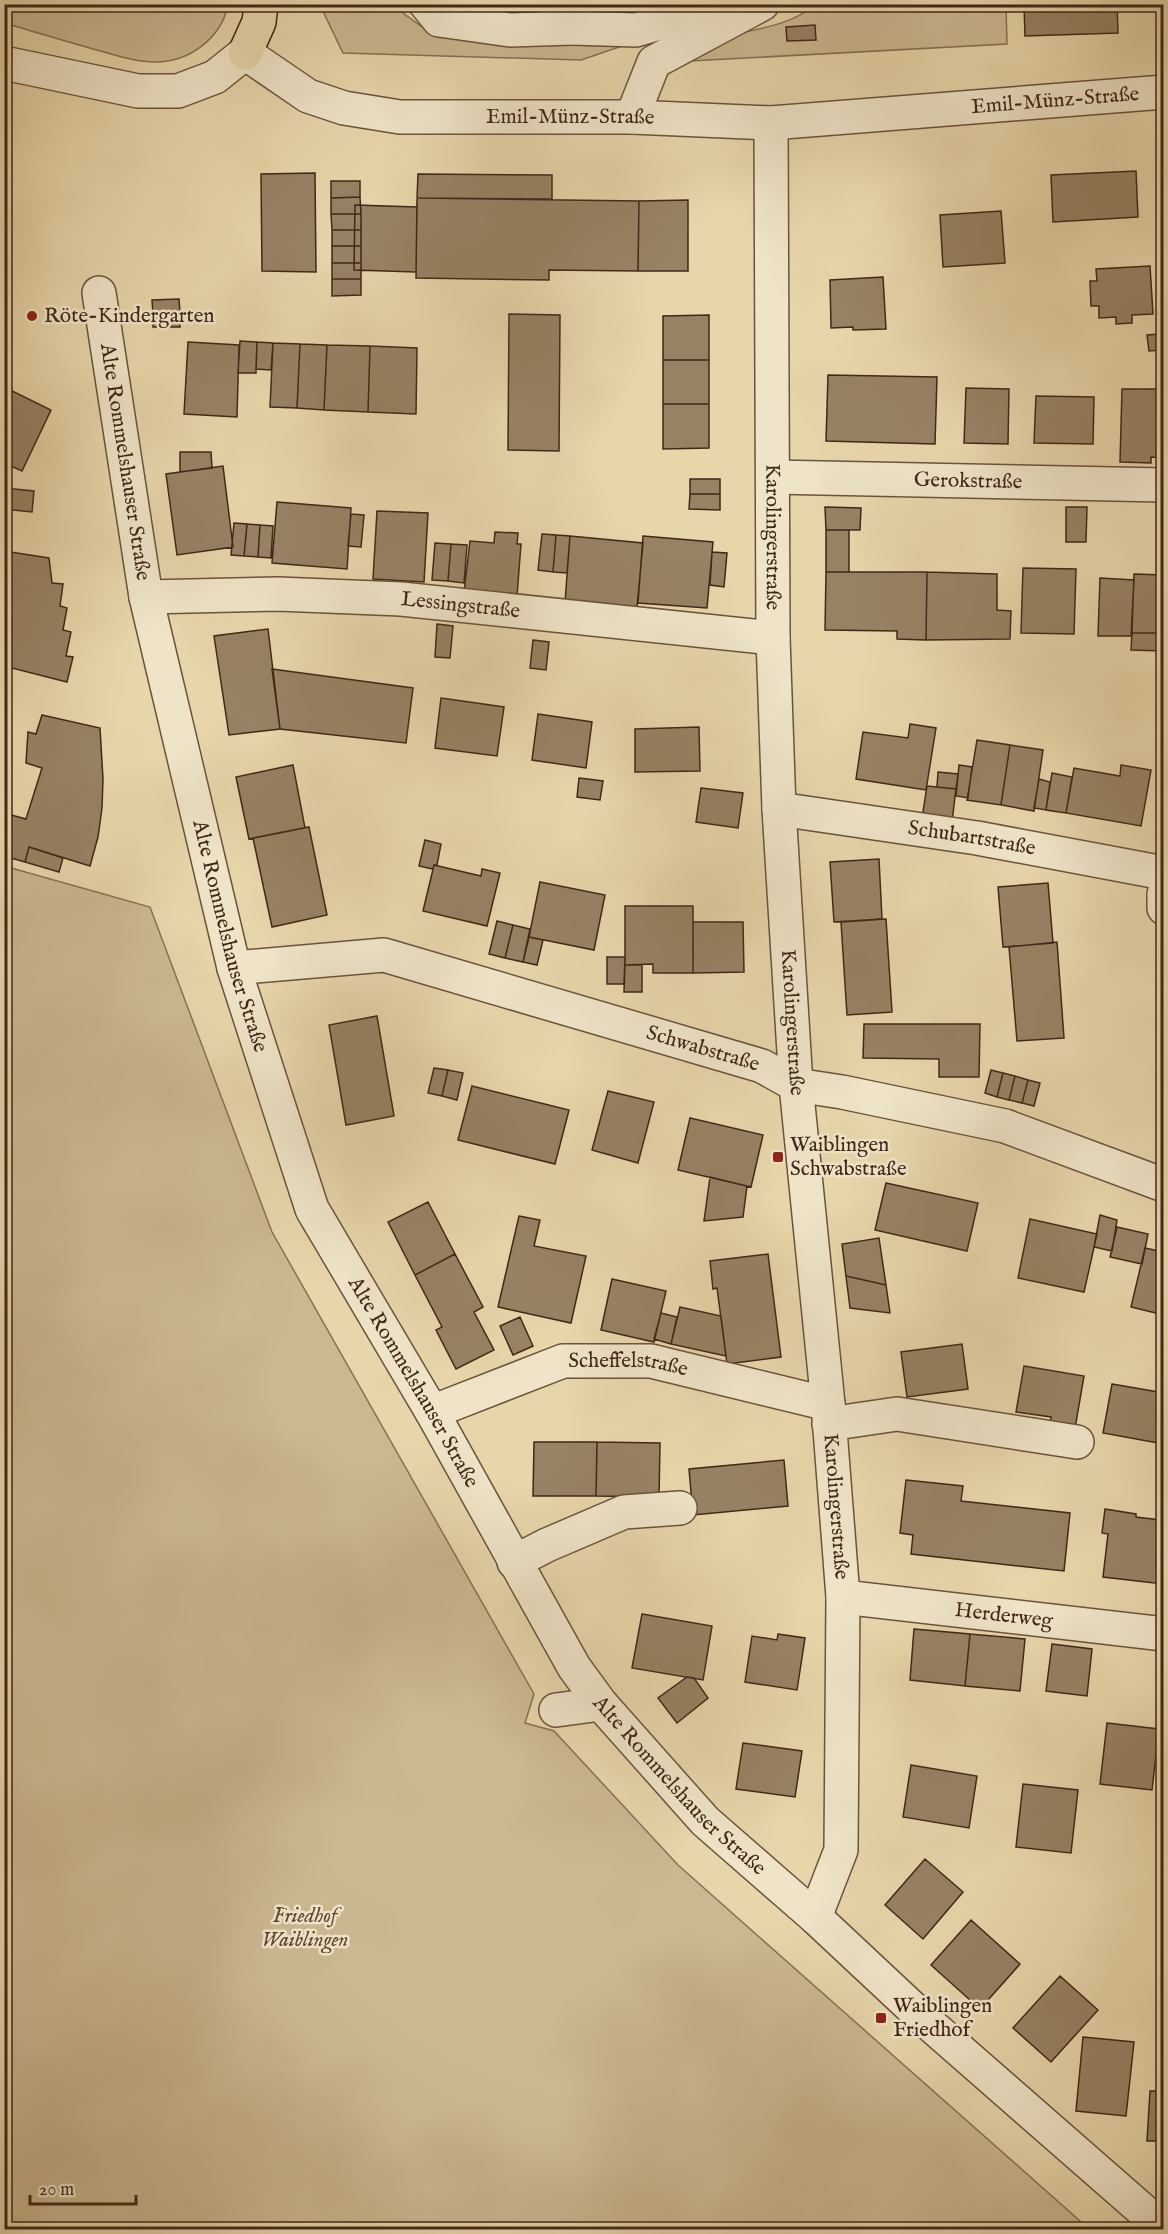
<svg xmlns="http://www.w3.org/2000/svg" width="1168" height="2234" font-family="'IM FELL English',serif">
<rect width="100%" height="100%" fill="#e7d6aa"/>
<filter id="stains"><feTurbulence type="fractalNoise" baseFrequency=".00333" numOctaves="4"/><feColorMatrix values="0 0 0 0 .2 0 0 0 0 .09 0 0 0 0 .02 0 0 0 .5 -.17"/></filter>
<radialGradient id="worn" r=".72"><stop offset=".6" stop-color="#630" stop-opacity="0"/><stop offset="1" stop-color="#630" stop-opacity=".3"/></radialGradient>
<path fill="#cbb891" stroke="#867055" stroke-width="1.5" d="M4,5l1,-1 223,1c-7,33 -38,57 -73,57 -21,0 -42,-8 -62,-13 -30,-9 -59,-17 -88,-26z
M320,5h76l7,8 22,16 203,15 -47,16 -238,-7z
M471,5l1,-1 61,1c-16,20 -43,9 -62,0z
M815,5h191l1,39 -336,18c10,-6 21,-16 33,-20 36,-12 81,-12 111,-37z
M4,866l146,41 122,325 262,462 -9,29 29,8 124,134 411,364h-1084z"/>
<path fill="#978264" stroke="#412719" stroke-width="1.5" d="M645,4h44l-39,15z
M1024,4h93l1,29 -93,3z
M815,25l1,15 -29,1 -1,-14z
M1136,171l2,46 -85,5 -2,-47z
M315,173l1,99 -54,-1 -1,-97z
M418,174l134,1v24l-135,-1z
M331,181h29v16l-29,1z
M360,197l1,17h-30v-16z
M417,198l222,3 -1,70 -89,-1v10l-133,-2z
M688,200v71h-50l1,-70z
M355,205l62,2 -1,65 -62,-2z
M1001,211l4,52 -62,4 -3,-52z
M331,214h30v16h-29z
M332,230h29v16h-29z
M332,246h29v17h-29z
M332,263h29v16h-29z
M1150,266l3,48 -21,1v8l-16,1v-7l-17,1v-12h-8l-1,-25h7l-1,-12z
M883,277l3,52 -33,1v-3l-22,1 -1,-48z
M332,279h29v16l-29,1z
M179,299l1,14 -27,1 -1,-14z
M180,313v14h-27v-13z
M509,314l51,1 -1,136 -51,-1z
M709,315v45h-46v-44z
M1164,333v17h-2l-2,-16z
M1160,334l2,16 -13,1 -2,-16z
M240,341l17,1 -1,31h-18z
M188,342l51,3 -2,72 -53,-3z
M257,342l16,1 -2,27 -15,-1z
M273,343l27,1 -3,64 -27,-1z
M300,344l27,1 -3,65 -27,-2z
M327,345l43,1 -2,66 -44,-2z
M370,346l47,2 -1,66 -48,-2z
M663,360h46v44h-46z
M828,375l109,2 -2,67 -109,-3z
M4,387l47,23 -29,61 -18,-8z
M966,388l43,1 -1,55 -44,-1z
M1122,389h42v69l-13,-1v6l-31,-1z
M1036,396l58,1 -1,47 -59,-1z
M663,404h46v44l-46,1z
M180,452h31l1,16 -32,4z
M223,466l10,81 -56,8 -11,-81z
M690,479h30v15h-30z
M4,488l30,3 -2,21 -28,-3z
M690,494h30v16l-31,-1z
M277,502l74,6 -4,61 -75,-6z
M825,507l36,1 -1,22h-34z
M1066,507h21l-1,35h-20z
M377,511l51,2 -4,69 -51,-3z
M351,514l13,1 -3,32 -13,-1z
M234,523l13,1 -3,32 -13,-1z
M247,524l13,1 -2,32 -14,-1z
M260,525l13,1 -2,32 -13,-1z
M826,530h23v42h-23z
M495,532l23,1 -1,11h4l-4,52 -53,-4 6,-51 24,2z
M542,534l14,1 -3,37 -15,-2z
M556,535l14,1 -3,37 -14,-1z
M570,536l73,7 -6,64 -72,-5z
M643,536l70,6 -6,66 -69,-5z
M435,543l16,1 -3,37 -16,-1z
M451,544l16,1 -3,38 -16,-2z
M4,551l45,7 3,25 11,1 -3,22 7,2 -4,22 8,2 -5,24 7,1 -6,25 -63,-16z
M712,552l15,1 -3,34 -14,-2z
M1023,568l53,1 -2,65 -53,-1z
M826,572h101l-1,68 -29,-1v-8l-72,-1z
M927,572l70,2v36l14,1 -1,28 -84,1z
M1134,574l30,1v58h-32z
M1100,578l34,2 -3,56h-33z
M437,624l16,2 -3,32 -15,-1z
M268,629l12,100 -51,6 -15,-99z
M1132,633h32v18l-33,-1z
M533,640l16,2 -3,28 -16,-2z
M272,669l141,19 -7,55 -126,-14z
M441,698l63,9 -7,49 -62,-8z
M538,714l54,8 -6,46 -54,-8z
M42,715l58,13 3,51 -1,29 -4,29 -8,29 -61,-19 -4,15 -21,-6v-43l22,6 16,-51 -16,-5 2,-31 8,2z
M910,724l26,4 -10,62 -70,-11 7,-47 45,6z
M699,727l1,44 -65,1v-43z
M977,740l33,5 -9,60 -34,-5z
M1010,745l33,5 -9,61 -33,-6z
M293,765l12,63 -56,11 -13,-62z
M959,765l13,2 -4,31 -12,-2z
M1121,765l30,5 -10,56 -75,-13 8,-45 46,8z
M938,772l20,2 -2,15 -19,-2z
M1052,773l20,4 -6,36 -20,-3z
M4,777l6,1 -6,19z
M579,778l24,3 -3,19 -23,-3z
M1039,779l11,3 -4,28 -12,-2z
M927,786l29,3 -4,33 -30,-4z
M701,788l42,5 -5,35 -42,-6z
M309,827l18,88 -55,12 -19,-89z
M425,840l16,4 -4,21h-3l-1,4 -14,-3z
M29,847l34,11 -4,14 -34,-10z
M879,859l3,60 -48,3 -4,-60z
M434,865l47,11 1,-7 18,4 -13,53 -64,-15z
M540,882l65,13 -11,55 -65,-13z
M1048,883l5,60 -50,4 -5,-60z
M625,906h68v67h-40v-9l-28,1z
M886,919l6,93 -45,3 -6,-93z
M497,921l16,4 -8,33 -16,-4z
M693,922h50l1,50 -51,1z
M513,925l17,4 -7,33 -18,-4z
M529,937l14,3 -6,25 -14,-3z
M1057,942l7,96 -47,3 -8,-94z
M607,957h18l-1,27h-17z
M625,965h17v27h-18z
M377,1016l17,100 -48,9 -17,-100z
M864,1024h116l-1,53h-40v-18l-76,-1z
M434,1068l14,2 -6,26 -14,-3z
M448,1070l15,3 -6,27 -15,-4z
M991,1070l12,3 -6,24 -12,-4z
M1003,1073l12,3 -6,24 -12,-3z
M1015,1076l13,4 -6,23 -13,-3z
M1028,1080l12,3 -6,23 -12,-3z
M472,1086l97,24 -14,54 -97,-24z
M608,1091l46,11 -16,61 -46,-13z
M690,1118l73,17 -12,52 -73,-17z
M710,1177l37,9 -4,31 -39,4z
M886,1183l92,20 -11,48 -92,-21z
M428,1202l27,52 -40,21 -27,-53z
M1100,1215l17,5 -5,31 -18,-4z
M519,1216l21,4 -6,26 52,10 -15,67 -73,-16z
M1030,1219l67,15 -13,58 -66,-14z
M1117,1227l31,7 -6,30 -32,-7z
M879,1238l7,47 -40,-9 -4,-32z
M1145,1248l19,4v63l-33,-8z
M455,1254l28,53 -9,5 20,38 -38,19 -20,-39 6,-3 -27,-52z
M768,1254l13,103 -54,7 -10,-76 -4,1 -3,-28z
M846,1276l40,9 4,28 -40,-5z
M612,1279l54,12 -12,51 -53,-12z
M680,1307l41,9 5,40 -55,-12z
M661,1313l16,4 -6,27 -17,-5z
M520,1317l13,29 -20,9 -13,-29z
M962,1344l6,45 -61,8 -6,-45z
M1024,1366l60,10 -10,58 -25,-5 2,-12 -35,-5z
M1112,1384l52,9v51l-61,-11z
M534,1442h63l-1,54h-63z
M597,1442l63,1 -1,54 -63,-1z
M784,1460l4,46 -95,9 -4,-46z
M906,1480l57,6 -2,15 109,12 -6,58 -153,-17 2,-19 -13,-2z
M1105,1509l31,5v3l25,3 -5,42 8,2 -1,20 -60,-7 5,-43 -6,-1z
M642,1614l70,12 -9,54 -71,-12z
M914,1629l56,5 -5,52 -55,-6z
M778,1634l27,4 -8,52 -52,-8 7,-46 25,4z
M970,1634l55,5 -5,52 -55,-5z
M1052,1644l40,5 -5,47 -41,-5z
M687,1677l7,1 14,20 -31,25 -19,-25z
M1107,1723l52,6 -7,61 -52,-6z
M743,1743l59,8 -7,46 -59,-8z
M911,1765l66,11 -8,52 -66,-11z
M1023,1784l55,6 -7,63 -55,-6z
M925,1859l38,33 -40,47 -38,-34z
M971,1920l49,44 -40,45 -49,-44z
M1060,1976l38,34 -47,52 -38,-34z
M1083,2037l51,5 -8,74 -50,-5z
M1150,2091h14v50h-17z"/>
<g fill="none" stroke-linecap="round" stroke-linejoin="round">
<g stroke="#6a533d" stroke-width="36">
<g id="minor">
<path d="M426,4l13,16 71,10 62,-2"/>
<path d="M554,4l18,24 64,2 89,-26"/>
<path id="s1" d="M4,63l134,28h40l37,-14 30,-24 63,43 36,12 56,9h232l139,6 393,-31"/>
<path d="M632,117l22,-55 108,-58"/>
<path id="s2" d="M771,123l2,515 6,171 17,276 32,319 15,193 -2,253 -26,67"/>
<path id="s3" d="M99,293l47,304 88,371 78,241 120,203 142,255 27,37 104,117 110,96 109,102 240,210"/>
<path id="s4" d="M773,477l391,8"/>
<path id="s5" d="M146,597l132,-3 123,5 372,39"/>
<path id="s6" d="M779,809l198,29 187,35"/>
<path d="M1164,894v14"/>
<path id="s7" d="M234,968l150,-13 378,111 34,19 46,7 163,34 159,59"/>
<path id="s8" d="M432,1412l131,-51h88l177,43"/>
<path d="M829,1424l68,-10 180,28"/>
<path d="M514,1562l33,-17 77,-33 56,-4"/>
<path id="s9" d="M843,1597l321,37"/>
<path d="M556,1710l45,-6"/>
</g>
</g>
<g stroke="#412719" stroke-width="36">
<path id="major" d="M245,53l14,-31 2,-18"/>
</g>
<use href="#minor" stroke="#efe4c8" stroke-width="33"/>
<use href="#major" stroke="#e7d6aa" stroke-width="33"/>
</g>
<g fill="#8f2418" stroke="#efe4c8" stroke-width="2">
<circle cx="32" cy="316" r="6"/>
<rect x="772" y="1151" width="12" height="12" rx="3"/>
<rect x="875" y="2012" width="12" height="12" rx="3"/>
</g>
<g text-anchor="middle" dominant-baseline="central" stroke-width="5" stroke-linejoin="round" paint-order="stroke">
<g font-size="21" fill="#412719" stroke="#efe4c8">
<text stroke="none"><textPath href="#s1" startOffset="1082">Emil-Münz-Straße</textPath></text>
<text stroke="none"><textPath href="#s1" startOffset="596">Emil-Münz-Straße</textPath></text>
<text stroke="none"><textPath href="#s3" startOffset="171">Alte Rommelshauser Straße</textPath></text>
<text stroke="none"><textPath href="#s4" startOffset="195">Gerokstraße</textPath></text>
<text stroke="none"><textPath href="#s2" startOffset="414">Karolingerstraße</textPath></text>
<text stroke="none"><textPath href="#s5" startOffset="315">Lessingstraße</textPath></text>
<text stroke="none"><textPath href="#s6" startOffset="195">Schubartstraße</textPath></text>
<text stroke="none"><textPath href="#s3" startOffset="657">Alte Rommelshauser Straße</textPath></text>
<text stroke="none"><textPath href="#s2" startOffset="900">Karolingerstraße</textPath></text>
<text stroke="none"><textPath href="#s7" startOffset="483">Schwabstraße</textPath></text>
<text stroke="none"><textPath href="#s8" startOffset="206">Scheffelstraße</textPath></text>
<text stroke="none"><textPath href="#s3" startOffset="1143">Alte Rommelshauser Straße</textPath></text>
<text stroke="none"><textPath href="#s2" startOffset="1386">Karolingerstraße</textPath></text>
<text stroke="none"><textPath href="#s9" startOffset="162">Herderweg</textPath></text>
<text stroke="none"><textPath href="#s3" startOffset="1629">Alte Rommelshauser Straße</textPath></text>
</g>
<g font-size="21" fill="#412719" stroke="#efe4c8" text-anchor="start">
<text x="44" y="316">Röte-Kindergarten</text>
<text x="790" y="1145">Waiblingen<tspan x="790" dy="24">Schwabstraße</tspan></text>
<text x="893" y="2006">Waiblingen<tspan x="893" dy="24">Friedhof</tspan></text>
</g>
<g font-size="21" font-style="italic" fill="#5d4431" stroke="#efe4c8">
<text x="305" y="1916">Friedhof<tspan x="305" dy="24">Waiblingen</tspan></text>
</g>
</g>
<rect width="1168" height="2234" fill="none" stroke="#e7d6aa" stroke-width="24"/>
<rect x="6" y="6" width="1156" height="2222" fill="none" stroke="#412719" stroke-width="3"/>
<rect x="12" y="12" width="1144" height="2210" fill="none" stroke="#412719" stroke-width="1.5"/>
<path d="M30 2195v9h106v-9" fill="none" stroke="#412719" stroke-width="3"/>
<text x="39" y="2195" font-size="18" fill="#412719" stroke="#efe4c8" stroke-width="4.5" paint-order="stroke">20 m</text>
<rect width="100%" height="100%" filter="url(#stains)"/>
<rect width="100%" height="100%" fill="url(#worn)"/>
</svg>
